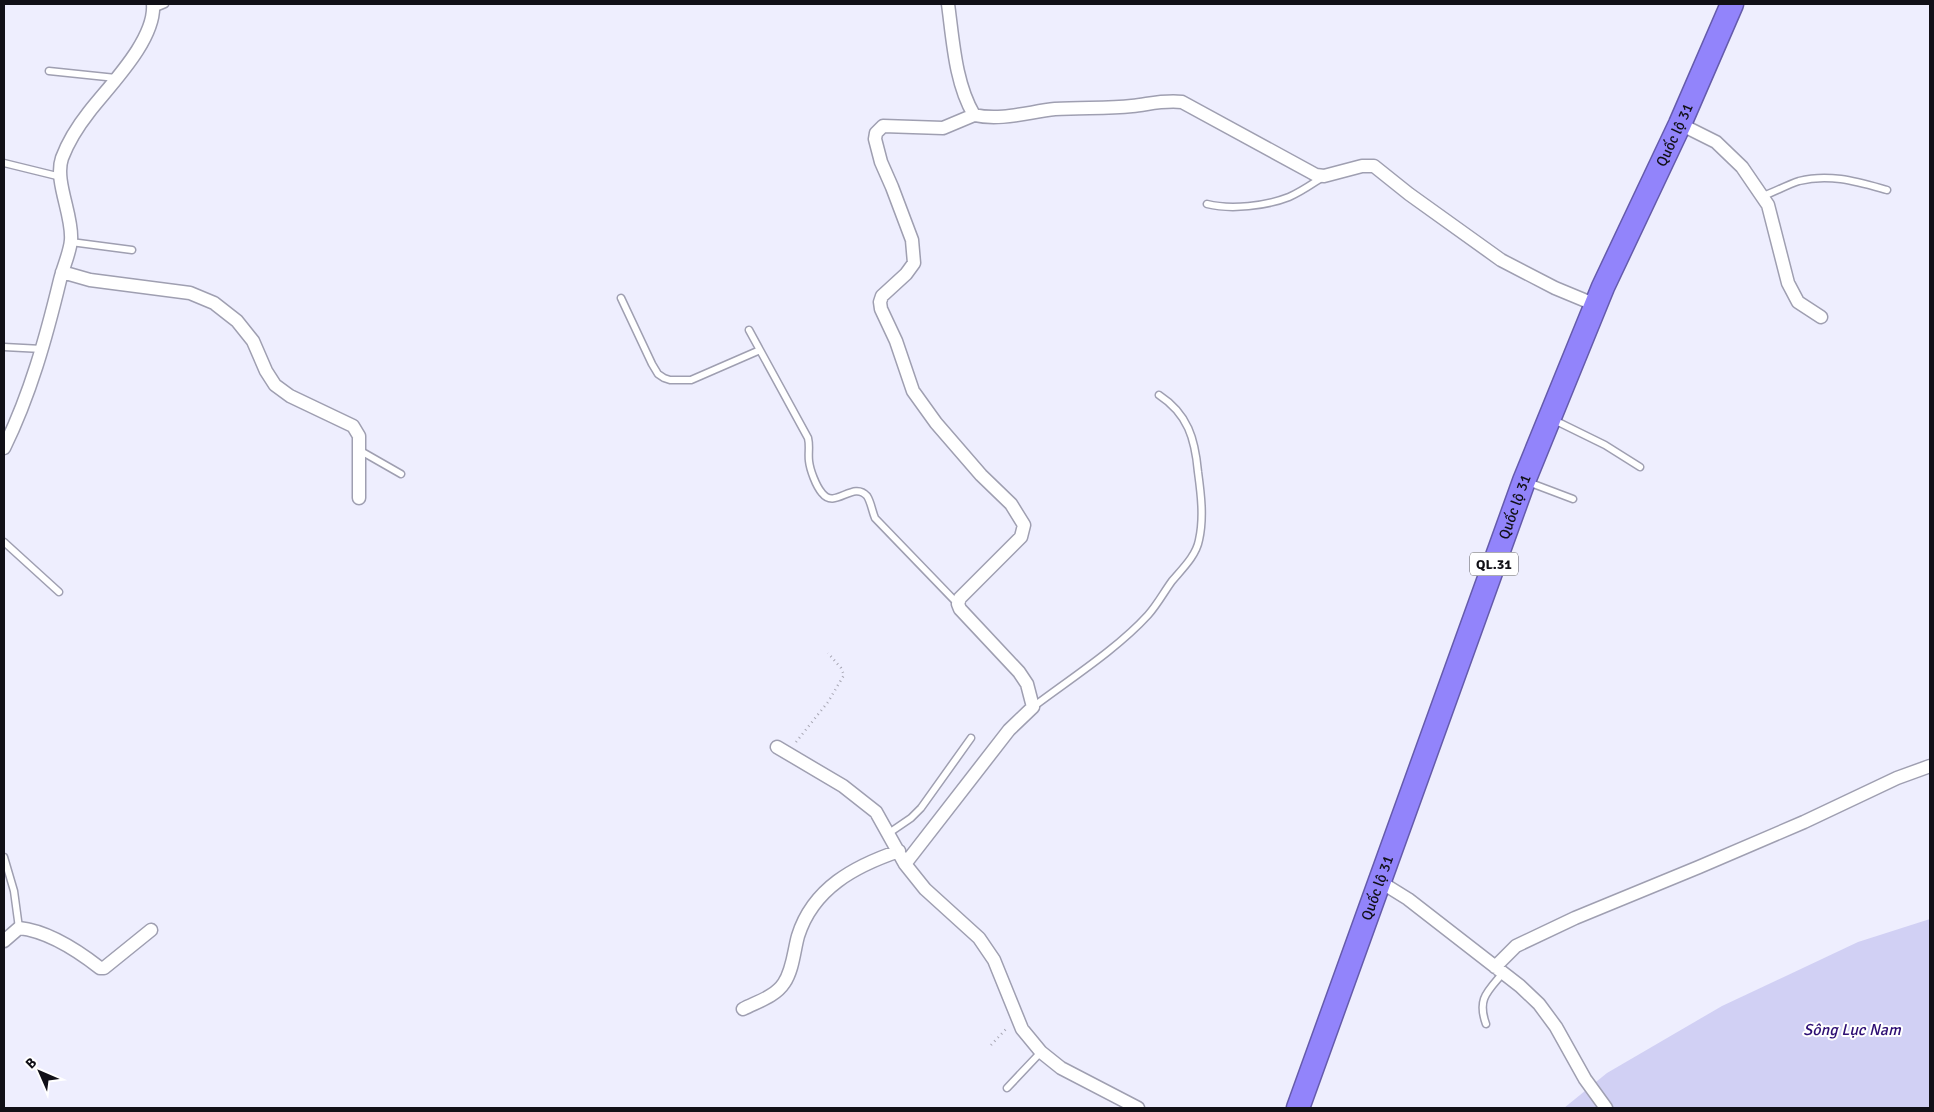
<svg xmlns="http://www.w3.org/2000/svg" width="1934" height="1112" font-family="Signika,sans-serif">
<rect width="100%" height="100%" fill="#eeeefe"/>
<path fill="#d1d0f4" d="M1930,919v189h-366l43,-35 115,-67 136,-64z"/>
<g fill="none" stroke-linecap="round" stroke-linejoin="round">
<g stroke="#9f9fb1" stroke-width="9">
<path id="lane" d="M153,9l12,-5
M49,71l67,7
M4,163l57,14
M1763,196c11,-4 24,-11 36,-15 31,-8 59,1 88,9
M1207,204c24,6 59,2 82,-7 12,-5 23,-13 34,-20
M71,242l61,8
M621,298l31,66 6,10 6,4 6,2h21l69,-30
M749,330l59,108c2,8 0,15 1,23 1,9 7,25 13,32 13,17 31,-13 45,3 4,6 5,15 8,22l83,86
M4,347l38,2
M1552,419l53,26 35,22
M359,450l42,24
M1528,482l45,17
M4,542l55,50
M1033,707c37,-28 84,-58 115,-92 9,-10 16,-23 24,-34 10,-12 24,-25 27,-41 5,-22 2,-46 -1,-68 -3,-33 -10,-58 -39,-77
M889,833l22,-15 10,-10 50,-70
M4,857l10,34 5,37
M1486,1024c-9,-25 1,-32 17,-51
M1007,1088l34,-36"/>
</g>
<g stroke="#9f9fb1" stroke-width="15">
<path id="street" d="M948,4c5,36 7,79 26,111 27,6 54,-3 81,-6 26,-2 52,0 77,-3 18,-2 31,-6 50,-4l134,73 8,1 38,-10h12l35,28 92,66 54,28 41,17
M1680,124l36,18 26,25 26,38 20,78 10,19 23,15
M62,272l28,8 100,13 24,10 23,18 16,20 13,30 9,14 15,11 63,30 6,10v62
M4,448c26,-53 42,-110 56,-168 3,-13 10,-27 11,-40 2,-25 -17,-59 -9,-82 6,-16 16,-32 27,-46 20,-26 67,-72 64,-108
M777,747l66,39 33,26 29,52 20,25 54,49 15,22 28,69 19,23 20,16 77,40
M905,864l104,-134 24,-23 -6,-23 -8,-12 -59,-63 -2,-5 2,-6 61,-61 3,-12 -13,-21 -30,-29 -45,-52 -23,-32 -17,-50 -15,-32 -1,-7 2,-6 24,-22 8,-11 -2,-23 -20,-53 -11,-25 -6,-23 1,-6 7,-7 60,2 31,-13
M1379,881l29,18 112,87 19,18 17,23 29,52 21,29
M4,941l15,-13c29,3 58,22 81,40h4l47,-38
M1495,967l21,-21 59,-28 124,-51 105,-45 93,-44 33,-12
M743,1009c13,-7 32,-12 41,-26 9,-13 10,-33 14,-47 15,-48 57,-70 101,-85"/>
</g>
<g stroke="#655bab" stroke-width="25">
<g id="highway">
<path id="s1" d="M1298,1108l226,-627 79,-194 77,-163 52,-120"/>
</g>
</g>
<path stroke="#a7a6b3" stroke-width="2.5" stroke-dasharray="1 4" stroke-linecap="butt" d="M796,742l32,-40 16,-27 -3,-7 -13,-15
M991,1045l17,-18"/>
<use href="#lane" stroke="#fff" stroke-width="6"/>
<use href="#street" stroke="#fff" stroke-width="12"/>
<use href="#highway" stroke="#9284fb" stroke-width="22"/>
</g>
<g text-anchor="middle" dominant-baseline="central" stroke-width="4" stroke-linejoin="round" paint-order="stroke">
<rect fill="#fff" stroke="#58585d" stroke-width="1" x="1470" y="552.5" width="48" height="23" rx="4"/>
<g font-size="14" font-weight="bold" fill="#111017">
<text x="1494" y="564">QL.31</text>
</g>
<g font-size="15" fill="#111017" stroke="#fff">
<text stroke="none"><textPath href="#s1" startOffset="1044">Quốc lộ 31</textPath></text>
<text stroke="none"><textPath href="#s1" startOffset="639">Quốc lộ 31</textPath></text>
<text stroke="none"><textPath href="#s1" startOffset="234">Quốc lộ 31</textPath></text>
</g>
<g font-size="16" font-style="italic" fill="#2d0e73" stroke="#fff">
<text x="1852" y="1030">Sông Lục Nam</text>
</g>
</g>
<rect width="1934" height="1112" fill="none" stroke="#111017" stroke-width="10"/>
<g transform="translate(40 1072) rotate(315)" stroke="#ffffff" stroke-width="4" paint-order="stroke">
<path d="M0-4L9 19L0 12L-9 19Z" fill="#111017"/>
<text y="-8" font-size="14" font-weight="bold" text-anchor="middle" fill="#111017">B</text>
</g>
</svg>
